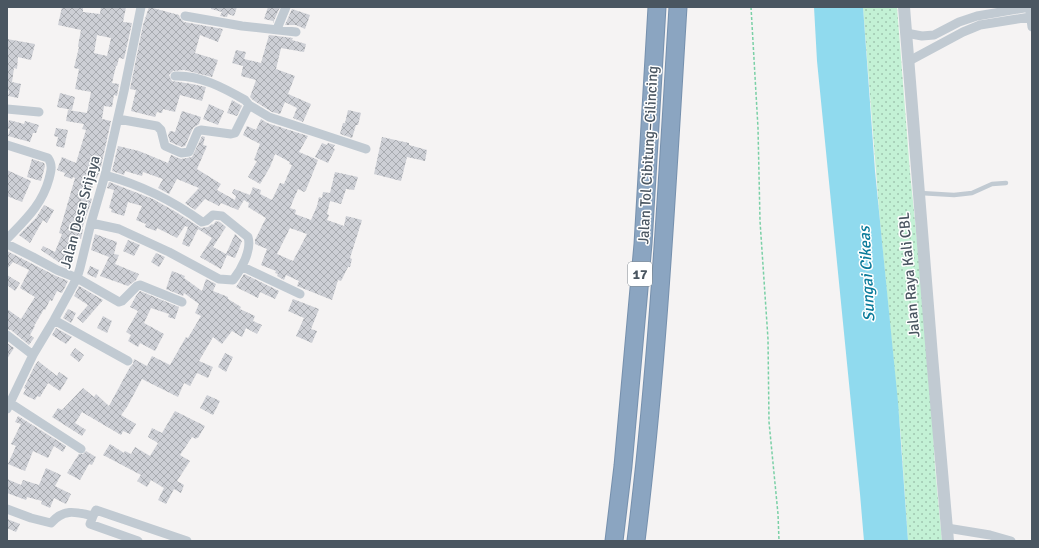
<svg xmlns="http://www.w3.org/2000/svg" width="1039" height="548" font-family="Signika,sans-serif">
<defs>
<pattern id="grass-dots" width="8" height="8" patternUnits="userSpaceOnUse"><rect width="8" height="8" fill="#c3f1d5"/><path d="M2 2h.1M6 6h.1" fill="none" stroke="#a0c6b0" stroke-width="1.8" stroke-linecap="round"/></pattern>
<pattern id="building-cross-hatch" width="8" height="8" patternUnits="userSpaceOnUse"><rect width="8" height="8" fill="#cdcfd5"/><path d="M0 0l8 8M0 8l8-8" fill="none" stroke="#a8abb0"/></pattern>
</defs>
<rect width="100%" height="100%" fill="#f5f3f3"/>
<path fill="url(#grass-dots)" d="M863,7h34l13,165 19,186 6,109 7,74h-34l-7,-103 -21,-216z"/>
<path fill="#90daee" d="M814,7h49l12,164 23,231 10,139h-44l-4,-47 -43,-433z"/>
<path fill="url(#building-cross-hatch)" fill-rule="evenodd" d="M62,7h21v5l17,2 1,-7h25l-3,15 9,1 -8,36 -5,-1 -2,8h-1l-4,17 7,1 -2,12 -3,-1 -2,12 -8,-1 -2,13 9,2 -11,50 -12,26 4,2 -10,30 1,1 -2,9 -5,-2 -8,21 2,1 -4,8 -25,-17 2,-4 12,6 7,-18 -3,-1 16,-55 -2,-1 -1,2 -8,-3 1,-3 -8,-3 5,-13 14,6 10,-33 -4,-1 2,-5 -18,-3 2,-11 19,3 4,-21 -16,-3 4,-20 -5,-1 5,-21 -1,-1 3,-16 -23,-5zM97,35l14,3 -4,18 -13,-3z
M149,7l30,8 1,3 4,4 39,7 -5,13 -18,-7 -5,18 23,7 -6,17 -28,-7 -11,1 -4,4 3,6 20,3 14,3 -4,14 -22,-6 -5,17 -12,-3 -1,4 -5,-1 -2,5 -24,-6 5,-21 -6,-1 13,-64z
M211,7h26l-3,9 -6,-2 -1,3 -7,-1 2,-4 -11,-3z
M268,7h12l-7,16v-2l-9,-2z
M292,9l18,6 -5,14 -9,-4h-11z
M269,35l24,3 -1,2 14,4 -2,8 -23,-4 -5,21 19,7 -7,18 23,10 -8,18 -10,-4 4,-10 -12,-6 -5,12 -8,-2 -19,-12 -3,-3 6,-17 -15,-4 2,-10 -11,-3 4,-13 10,2 -2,7 17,4z
M7,39l28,5 -4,16 -13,-3 -1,12 -3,-1 -2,14 9,2 -3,14 -10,-2 1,-5 -2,-1z
M60,93l15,4 -3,13 -15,-3z
M232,100l10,6 -5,10 -10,-3z
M209,104l15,7 -6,14 -15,-6z
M348,110l13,3 -3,12h-2l-4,13 -12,-4 3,-11h2z
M182,111l19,6 -2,7 -6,4 -8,18 -3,1 -12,-5 -2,-7 2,-4 5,1z
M261,119l6,4 41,13 -9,16 19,8 -12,30 -2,2 -6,-3 -8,19 6,2 -1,4 16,6 6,-14 2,-9 3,1 1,-6 7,1 5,-21 23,5 -4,13 -8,-1 -5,15 -11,-3 -3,13 2,1 -2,5 17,6 2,-10 16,4 -12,38 2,1 -2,8h-2l-7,14 -3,-1 -6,20 -35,-14 2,-5 -13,-6 -2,5 -7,-4 1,-2 -3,-1 1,-2 -15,-6 6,-16 -12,-5v-4l11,-22 -18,-11 1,-4 -5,-3 -6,10 -17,-7 -2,3 -14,-7 -10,11 -10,-7 14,-15 -22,-9 -8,15 -11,-6 5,-9 -20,-7 -1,4 -17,-5 -1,4 -12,-4 6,-25 21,5 29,12 3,-8 10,4 11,-2 10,-21 3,1 -2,8 4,1 -10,23 24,15 -4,6 18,10 1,-4 -4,-3 2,-4 16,6 3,-8 8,3 -1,4 12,6 8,-17 4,1 8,-19 -3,-1 1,-2 -15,-8 -5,13 -10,17 -12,-7 9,-16 -3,-1 6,-16 -17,-9 4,-9 9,4zM290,228l17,6 -14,27 -16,-7z
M9,120l15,4 1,-3 14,4 -3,8h-3l-3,9 -22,-6 2,-7 -3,-1z
M56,128l12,2 -4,18 -8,-2 2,-9 -4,-1z
M382,137l27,6v2l18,5 -2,11 -18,-4 -6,24 -27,-7z
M322,143l5,2 1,-2 7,2 -2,3 2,1 -7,14 -13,-6z
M32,159l12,4 1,3 -4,15 -14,-4z
M7,170l24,11 -9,21 -15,-6z
M109,182l44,17 23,13 25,16 7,-1 4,-3 1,1 3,-4 4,1 6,5 -13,20 13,7 9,-20 7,7 -7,17 -8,-3 -6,14 -21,-12 12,-19 -14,-9 -9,18 -7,-3 6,-17 -3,-1 -8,12 -20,-10 -1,3 -11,-4 1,-3 -10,-4 6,-14 -14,-4 -4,14 -13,-4 1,-3 -3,-1 5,-18 -7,-2z
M44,205l10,5 -7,13 -4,-3 -13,23 -11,-8 17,-17z
M95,234l22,8 -3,12 5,1 -4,9 24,10 -3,6 -8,6 -28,-10 9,-19 -18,-7z
M128,240l12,5 -6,11 -11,-5z
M7,251l47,24 14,6 -6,12 -5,-2 -5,10 -2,-1 -5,10 -1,-1 -10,17h1l-5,9 4,3 -5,7 -18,-15 -4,-1v-20l14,10 14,-22 -15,-9 9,-18 -16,-8 -6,7z
M156,253l9,4 -6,10 -8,-5z
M90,266l9,4 -3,8 -9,-4z
M172,271l13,5 -1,2 18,13 4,-12 10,5 -3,7 15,6v2l13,8 -1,2 15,7 -2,5 9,4 -5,9 -11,-6 -4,9 -10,-6 -10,13 -9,-7 -14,24 14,6 -5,11 -11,-5 -7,13 -6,-3 -6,14 -36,-18 -15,28 -6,8 15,9 -6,10 -7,-3 -2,4 -39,-23 -7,11 11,7 -4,6 -30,-19 6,-9 4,2 21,-22 11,9 2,-3 13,12 21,-39 3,-3 1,-5 13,7 5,-10 18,9 16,-28 2,1 13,-22 -6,-3 4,-9 -15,-11 -1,3 -17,-7z
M244,274l35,17 -4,8 -15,-7 -2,6 -22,-11z
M7,275l13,8 -5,8 -8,-6z
M79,286l24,14 -20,23 -6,-5 11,-13 -14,-9z
M140,291l39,16 -4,12 -7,-2 1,-3 -18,-6 -7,15 20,11 -9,17 -15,-8 -2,4 -10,-6 3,-6 -5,-3 12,-21 -8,-4 6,-11z
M293,299l26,10 -8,20 6,2 -5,12 -16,-7 8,-18 -16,-7z
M68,309l8,4 -5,10 -8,-5z
M103,316l9,5 -5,12 -10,-5z
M56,328l16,9 -6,7 -14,-9z
M7,343l7,5 -7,11z
M75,348l9,7 -5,7 -9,-7z
M225,353l8,4 -7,15 -8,-5z
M38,361l19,15 2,-4 9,6 -8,13 -12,-8 -8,14 -3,-1 -2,4 -12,-6 3,-5 -2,-1 10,-21z
M207,395l13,6 -7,14 -13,-7z
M175,411l30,15 -7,12 -1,-1 -1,2 -4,-2 -12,18 10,6 -13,20 7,4 -3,8 -7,-4 -8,15 -8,-4 6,-12 -13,-8 -4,7 -10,-6 4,-6 -38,-20 7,-11 14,9 1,-2 6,3 4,-7 15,9 8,-13 -10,-6 4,-9 10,5z
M18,416l48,30 -3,6 -9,-6 -6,12 -15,-7 -8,20 -17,-7 8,-18 -5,-2 10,-20 -6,-2z
M86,451l10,6 -4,8 -3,-1 -9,16 -13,-7 12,-19h4z
M46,468l15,7 -6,11 16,8 -5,10 -12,-6 -4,10 -9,-4 1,-3 -15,-4 -1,3 -19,-7v-14l14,6 2,-5 16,5z
M7,519l13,5 -4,8 -9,-4z"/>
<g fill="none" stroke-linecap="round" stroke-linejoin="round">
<g stroke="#7690ad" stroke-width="19">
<path id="motorway" d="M614,541l9,-75 20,-222 14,-237
M636,541c22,-177 31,-356 42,-534"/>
</g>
<path stroke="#7ad0a6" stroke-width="1.5" stroke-dasharray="3 2" stroke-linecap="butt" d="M751,7l7,121 2,93 8,118 1,83 9,92 1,27"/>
<path stroke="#c1cad2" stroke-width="4.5" d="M920,193l34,2 18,-2 20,-9 14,-1"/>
<path stroke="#c1cad2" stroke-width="9" d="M1030,12l2,15
M185,16l57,10 54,6
M277,29l9,-22
M906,33l16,3 12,-1 25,-13 18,-6 53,-9
M909,61l54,-29 17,-7 50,-8
M249,105l20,12 97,32
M7,109l32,3
M118,119l39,7 4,4 4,16 16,7 8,-1 9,-21 3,-1 30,4 4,-1 14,-28 -4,-5c-21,-12 -45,-25 -70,-24
M7,145l41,13c5,7 3,13 1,21 -7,26 -24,41 -42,60
M91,223l28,6 50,23 50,27 14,1c8,-10 19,-30 15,-43l-26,-21 -9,-1 -7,6 -4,1c-30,-22 -61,-37 -97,-47
M7,244l26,13 24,13 20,8 42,24 3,-1 15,-15 3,-1 42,17
M243,267l57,27
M54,320l74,41
M7,335l26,20
M10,403l71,46
M7,409l26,-54 21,-35 23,-42 3,-10 11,-45 14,-48 19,-84 17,-84
M7,509l24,9 20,5c13,-15 25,-11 42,-7l-3,8 48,17
M93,516l3,-6 91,31
M947,528l43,7 21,6"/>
<path stroke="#c1cad2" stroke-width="12" d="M904,7l28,349 16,185"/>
<use href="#motorway" stroke="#8ba5c1" stroke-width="17"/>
</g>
<g text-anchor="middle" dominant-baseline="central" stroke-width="3" stroke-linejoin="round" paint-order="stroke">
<rect fill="#fff" stroke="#808990" stroke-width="1" x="628" y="262" width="24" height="24" rx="3"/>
<g font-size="14" font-weight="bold" fill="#4a5661">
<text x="640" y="274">17</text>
</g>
<g font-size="15" fill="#4a5661" stroke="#fff">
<text transform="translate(648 155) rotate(-87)">Jalan Tol Cibitung–Cilincing</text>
<text transform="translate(80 212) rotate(-75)">Jalan Desa Srijaya</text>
<text transform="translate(909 275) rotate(-95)">Jalan Raya Kali CBL</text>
</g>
<g font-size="16" font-style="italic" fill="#0c7c9b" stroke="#fff">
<text transform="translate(867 274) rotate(-93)">Sungai Cikeas</text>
</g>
</g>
<rect width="1039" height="548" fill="none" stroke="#4a5661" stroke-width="16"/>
</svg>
